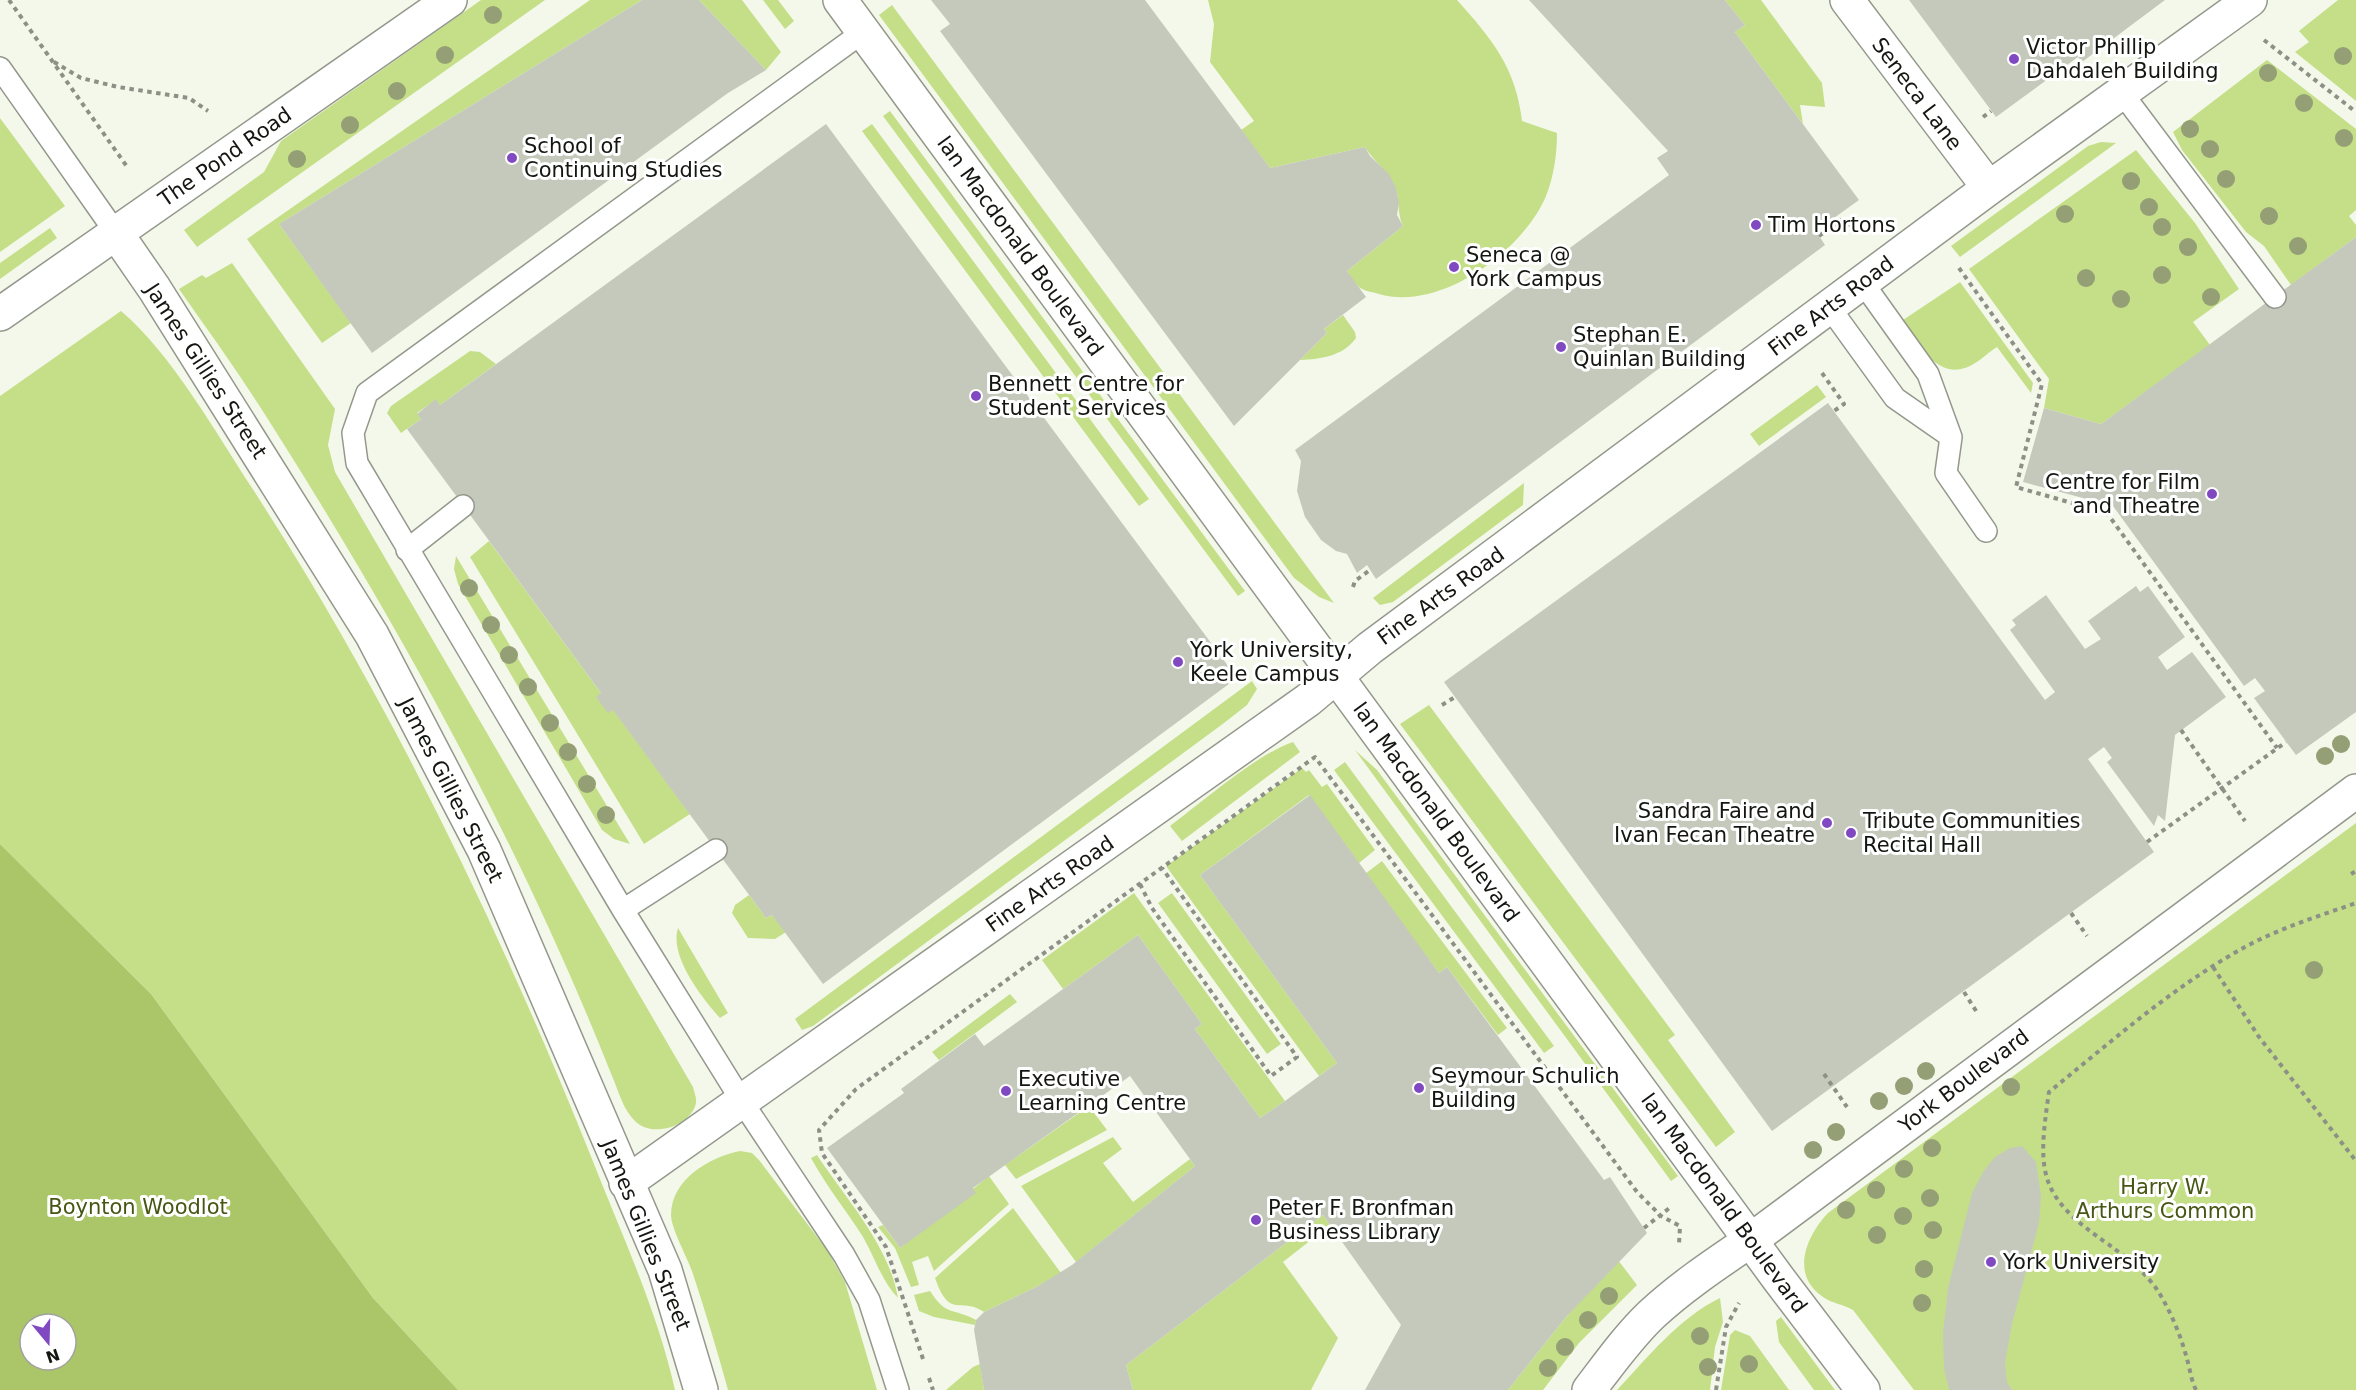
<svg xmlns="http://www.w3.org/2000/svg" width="2356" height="1390" font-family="'DejaVu Sans',sans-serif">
<rect width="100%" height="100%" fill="#f4f8eb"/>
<path fill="#c4df88" d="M481,0h64l-348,247 -13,-17 80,-58 17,-31z
M590,0h52l-363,224 72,99 -29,20 -75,-104z
M699,0h43l39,52 -15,18z
M763,0h15l16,21 -9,8z
M1208,0h249c35,39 59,68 65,121l35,12c0,21 -3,43 -11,63 -23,55 -106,116 -167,98 -6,-2 -17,-3 -21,-8 -4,-4 -8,-10 -11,-15l56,-45c-7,-14 -2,-27 -9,-41 -7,-16 -21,-24 -29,-38l-95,21 -29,-38 13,-9 -44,-59 4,-38z
M1725,0h36l61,83 3,24 -25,-2 3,19 -68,-92 10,-7z
M2338,0h18v101l-61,-49 14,-10 -10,-11z
M892,5l442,598 -15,-6 -25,-19 -415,-563z
M2267,60l89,69v81l-7,6 7,9v12l-65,48 -27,-39 -18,-14 -64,-82 -9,-18z
M890,111l355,480 -7,5 -355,-480z
M0,118l65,88 -65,46z
M872,124l277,375 -10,7 -277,-375z
M2101,142l15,1 -156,114 -9,-11 137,-100z
M2136,150l59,73 44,66 -46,33 17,23 -109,79 -57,-16 5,-29 -80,-110z
M50,228l7,10 -57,41v-16z
M232,263l103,146 -7,36 7,27 358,615c1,4 4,12 3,16 -5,23 -43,35 -60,19 -13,-12 -17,-30 -24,-46 -89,-225 -207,-440 -336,-644 -30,-49 -64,-96 -97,-143l23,-14 4,3z
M1960,282l73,101 -2,10 -34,-46c-11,7 -23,20 -36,22 -28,6 -45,-30 -58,-49z
M121,311c50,42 95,122 131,177 136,210 245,434 338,666 30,77 67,155 85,236h-217l-85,-92 -222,-304 -151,-150v-448z
M1343,315l12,17 1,6c-13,18 -34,21 -56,22l27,-27 -3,-4z
M470,351l10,1 16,12 -56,41 -4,-5 -19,13 4,6 -20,14 -14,-20 4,-7z
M1817,385l9,12 -67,49 -9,-12z
M1524,483l-1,22 -130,97 -13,3 -7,-7z
M489,541l201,273 -46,30 -174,-287z
M456,556l174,288 -16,-5 -12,-9 -144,-246 -4,-15z
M1252,681l5,8 -10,16 -23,18 -411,303 -11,4 -7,-11z
M1429,705l246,330 -7,5 67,92 -19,15 -316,-423z
M1293,742l7,10 -118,89 -12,-15c32,-24 87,-72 123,-84z
M1355,750l22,20 301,406 -7,5z
M1345,762l209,284 -10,7 -210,-283z
M1302,768l4,4 3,-2 13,17 5,-3 48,66 -16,13 -50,-68 -109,80 137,188 -18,13 -153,-210z
M2356,823v567h-442l-61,-80c-10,-6 -20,-6 -30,-13 -33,-22 -17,-61 5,-84z
M1382,861l125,167 -9,7 -51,-68 -8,6 -74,-99z
M1134,893l151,208 -25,17 -65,-89 7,-5 -64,-89 -75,54 -21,-29z
M1172,893l109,151 -14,10 -109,-151z
M749,895l17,23 6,-3 14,17 -11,7 -27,-1 -16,-25 3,-8z
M678,928l50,85 -8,5c-18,-20 -51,-62 -42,-90z
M1010,994l7,8 -78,58 -7,-8z
M1089,1106l18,24 -91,49 -11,-14z
M1113,1137l9,12 -19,14 30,39 57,-43 5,7 -119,96 -55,-76z
M740,1151l12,2 7,7 68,90 18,32 32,108h-149c-11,-40 -23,-80 -36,-119 -5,-14 -21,-43 -21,-56 0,-36 39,-58 69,-64z
M817,1155c29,44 72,90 81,143 -17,-18 -23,-40 -35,-61 -17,-27 -37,-51 -52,-79z
M989,1176l20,28 -75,67 -6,-15 -16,6 7,23 -8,2 -16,-39 -17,-21 5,-2 17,23z
M1013,1208l48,65 -23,13 -54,26c-23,-16 -34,9 -49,-34z
M1323,1215l7,10 -47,37 55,76 -27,52h-178l-7,-25z
M1618,1260l19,25 -58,58 -36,47h-35l58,-73z
M930,1291c17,26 22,16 46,29l-1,5 -41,-8 -15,-6 -5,-16z
M1720,1298l3,24 -8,25 -5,43h-93c31,-33 62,-72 103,-92z
M1781,1317l54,73h-21l-35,-48 -3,-21z
M1735,1330l15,6 39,54h-68l9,-55z
M980,1364l4,26h-38l27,-23z"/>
<path fill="#aac668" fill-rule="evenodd" d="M0,844l151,150 222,304 85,92h-458zM30,1324h36v36h-36z"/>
<path fill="#c5c9bc" d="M642,0h57l67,70 -38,23 -356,260 -93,-129z
M931,0h214l125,168 95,-21 5,9 19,18 7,14 3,15 -2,12 6,11 -56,45 19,26 -42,32 3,4 -93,93 -294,-395 10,-7z
M1529,0h196l20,25 -10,7 124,168 -43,31 9,14 -449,334 -9,-14 -10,8 -10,-19 -11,-3 -15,-11 -16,-23 -8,-26 4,-30 -6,-11 374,-275 -12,-17 11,-7z
M1909,0h256l-83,62 -4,-5 -82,60z
M826,124l411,554 -414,306 -51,-69 -6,3 -153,-208 -5,3 -12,-16 5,-4 -194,-264 14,-10 -4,-5 19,-15 4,6z
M2356,237v475l-60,43 -42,-57 11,-7 -10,-13 -11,8 -131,-180 -90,-24 21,-74 57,16z
M1828,403l217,297 10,-8 -45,-62 6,-5 -4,-5 34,-25 39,54 16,-10 -13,-18 48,-35 4,6 8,-6 37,51 -27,20 9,13 25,-18 34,45 -51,38 -10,86 -7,-6 -4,11 -47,-64 5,-4 -8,-11 -16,12 66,93 -382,279 -328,-449z
M1310,795l129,178 8,-6 157,213 6,-3 37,56 -81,84 -58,73h-143l36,-65 -78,-110 -197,150 7,25h-149l-10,-60 2,-10 8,-8 54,-26 34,-21 123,-99 -65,-90 -157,112 3,5 -76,55 -73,-100 77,-55 -3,-4 74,-55 9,12 154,-111 64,89 -7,5 65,89 25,-17 52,-38 -137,-188z
M2022,1146l14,16 5,34 -2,27 -27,101 -7,39 2,19 5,8h-63l-5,-22 -1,-35 5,-45 24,-95 11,-21 12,-15 15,-9z"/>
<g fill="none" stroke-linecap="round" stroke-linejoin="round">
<g stroke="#94988c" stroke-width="24">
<path id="lane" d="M863,32l-496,361 -14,40 4,30 266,447 120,193 101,152 25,45 29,90
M0,68l116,165
M2122,93l153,204
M1863,283l65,91 23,63 -5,36 40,58
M1830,308l65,90 56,39
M407,550l56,-44
M623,910l93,-60"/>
</g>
<g stroke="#94988c" stroke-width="36">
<path id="street" d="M1847,0l142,188
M116,233l38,55 218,347 112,215 181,420 36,120
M626,1183l682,-483 62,-52 619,-460 261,-188
M1751,1240l605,-449"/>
</g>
<g stroke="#94988c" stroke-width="36">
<path id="secondary" d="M840,0l938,1278 85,112
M0,314l450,-314
M1589,1390c20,-26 39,-53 62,-75 30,-28 66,-52 100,-75"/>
</g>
<path stroke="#8d9087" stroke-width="4" stroke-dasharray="4.5 4.5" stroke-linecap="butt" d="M9,0l119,168
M2264,40l92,72
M54,62l27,16 37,9 71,11 19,13
M1983,117l8,-6
M1819,236l22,-16 13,7
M1959,268l83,116 -26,103 91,26 170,235
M1822,373l22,31 -10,7
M1353,587l2,-6 15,-11
M1442,705l13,-8
M2181,730l64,91
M2147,842l139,-100
M2351,874l5,-3
M1140,884l12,24 119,168 26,-19 -135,-189
M2071,913l16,23
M2213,967l46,70 97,124
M1964,992l14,22
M1824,1074l23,33
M1644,1228l28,-22
M923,1359l-37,-112 -64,-94 -3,-23 37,-41 459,-332 322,435 24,24 19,10 -1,18
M929,1378l4,12
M1716,1390l10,-63 13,-24
M2196,1390c-5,-10 -6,-21 -9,-31 -6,-23 -16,-47 -29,-68 -12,-18 -32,-34 -50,-47 -70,-48 -71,-71 -59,-152 63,-51 125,-106 196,-145 35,-19 74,-31 111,-44"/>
<use href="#lane" stroke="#fff" stroke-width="21"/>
<use href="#street" stroke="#fff" stroke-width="33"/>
<use href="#secondary" stroke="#fff" stroke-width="33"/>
</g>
<g fill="#949f75">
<circle cx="493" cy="15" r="9"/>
<circle cx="445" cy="55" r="9"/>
<circle cx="2343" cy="56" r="9"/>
<circle cx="2268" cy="73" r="9"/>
<circle cx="397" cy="91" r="9"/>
<circle cx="2304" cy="103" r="9"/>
<circle cx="350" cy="125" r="9"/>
<circle cx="2190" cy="129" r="9"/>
<circle cx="2344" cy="138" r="9"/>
<circle cx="2210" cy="149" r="9"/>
<circle cx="297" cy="159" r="9"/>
<circle cx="2226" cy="179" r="9"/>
<circle cx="2131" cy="181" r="9"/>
<circle cx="2149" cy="207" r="9"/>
<circle cx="2065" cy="214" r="9"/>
<circle cx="2269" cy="216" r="9"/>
<circle cx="2162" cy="227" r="9"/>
<circle cx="2298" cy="246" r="9"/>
<circle cx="2188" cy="247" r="9"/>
<circle cx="2162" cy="275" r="9"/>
<circle cx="2086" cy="278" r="9"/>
<circle cx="2211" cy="297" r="9"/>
<circle cx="2121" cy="299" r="9"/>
<circle cx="469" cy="588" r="9"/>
<circle cx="491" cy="625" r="9"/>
<circle cx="509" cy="655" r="9"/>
<circle cx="528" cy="687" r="9"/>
<circle cx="550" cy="723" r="9"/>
<circle cx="2341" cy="744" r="9"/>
<circle cx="568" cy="752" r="9"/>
<circle cx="2325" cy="756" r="9"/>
<circle cx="587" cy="784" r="9"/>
<circle cx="606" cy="815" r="9"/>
<circle cx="2314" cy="970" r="9"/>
<circle cx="1926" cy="1071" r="9"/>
<circle cx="1904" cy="1086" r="9"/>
<circle cx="2011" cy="1087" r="9"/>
<circle cx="1879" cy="1101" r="9"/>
<circle cx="1836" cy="1132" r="9"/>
<circle cx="1932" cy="1148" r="9"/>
<circle cx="1813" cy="1150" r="9"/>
<circle cx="1904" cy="1169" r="9"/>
<circle cx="1876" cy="1190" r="9"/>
<circle cx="1930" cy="1198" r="9"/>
<circle cx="1846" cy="1210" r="9"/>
<circle cx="1903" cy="1216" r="9"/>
<circle cx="1933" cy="1230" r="9"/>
<circle cx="1877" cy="1235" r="9"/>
<circle cx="1924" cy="1269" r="9"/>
<circle cx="1609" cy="1296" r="9"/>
<circle cx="1922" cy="1303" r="9"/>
<circle cx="1588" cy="1320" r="9"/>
<circle cx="1700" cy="1336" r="9"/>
<circle cx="1565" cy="1347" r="9"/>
<circle cx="1749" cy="1364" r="9"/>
<circle cx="1708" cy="1367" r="9"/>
<circle cx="1548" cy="1368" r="9"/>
</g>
<g fill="#8049c1" stroke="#fff" stroke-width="2">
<circle cx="2014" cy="59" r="6"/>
<circle cx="512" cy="158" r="6"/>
<circle cx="1756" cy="225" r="6"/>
<circle cx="1454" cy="267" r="6"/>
<circle cx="1561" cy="347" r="6"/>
<circle cx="976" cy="396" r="6"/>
<circle cx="2212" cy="494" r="6"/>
<circle cx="1178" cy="662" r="6"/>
<circle cx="1827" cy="823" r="6"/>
<circle cx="1851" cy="833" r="6"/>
<circle cx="1419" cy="1088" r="6"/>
<circle cx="1006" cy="1091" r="6"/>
<circle cx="1256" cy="1220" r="6"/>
<circle cx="1991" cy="1262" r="6"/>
</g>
<g text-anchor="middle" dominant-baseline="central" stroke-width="6" stroke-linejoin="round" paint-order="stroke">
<g font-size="21" fill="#141611" stroke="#fff" text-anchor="start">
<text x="2026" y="47">Victor Phillip<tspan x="2026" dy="24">Dahdaleh Building</tspan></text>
<text x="524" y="146">School of<tspan x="524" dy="24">Continuing Studies</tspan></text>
<text x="1768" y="225">Tim Hortons</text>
<text x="1466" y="255">Seneca @<tspan x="1466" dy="24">York Campus</tspan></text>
<text x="1573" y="335">Stephan E.<tspan x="1573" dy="24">Quinlan Building</tspan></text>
<text x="988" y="384">Bennett Centre for<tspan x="988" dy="24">Student Services</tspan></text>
<text x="2200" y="482" text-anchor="end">Centre for Film<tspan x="2200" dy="24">and Theatre</tspan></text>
<text x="1190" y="650">York University,<tspan x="1190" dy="24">Keele Campus</tspan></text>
<text x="1815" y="811" text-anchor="end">Sandra Faire and<tspan x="1815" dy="24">Ivan Fecan Theatre</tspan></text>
<text x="1863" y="821">Tribute Communities<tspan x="1863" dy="24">Recital Hall</tspan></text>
<text x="1431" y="1076">Seymour Schulich<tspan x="1431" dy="24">Building</tspan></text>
<text x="1018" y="1079">Executive<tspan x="1018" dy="24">Learning Centre</tspan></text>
<text x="1268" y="1208">Peter F. Bronfman<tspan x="1268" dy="24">Business Library</tspan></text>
<text x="2003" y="1262">York University</text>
</g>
<g font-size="21" fill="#141611" stroke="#fff">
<text transform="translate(1917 94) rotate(53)">Seneca Lane</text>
<text transform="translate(225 157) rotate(-35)">The Pond Road</text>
<text transform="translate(1020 246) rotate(54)">Ian Macdonald Boulevard</text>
<text transform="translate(1831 306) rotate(-37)">Fine Arts Road</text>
<text transform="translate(206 371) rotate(57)">James Gillies Street</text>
<text transform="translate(1441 596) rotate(-36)">Fine Arts Road</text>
<text transform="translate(451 790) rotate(63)">James Gillies Street</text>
<text transform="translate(1436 812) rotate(54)">Ian Macdonald Boulevard</text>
<text transform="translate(1050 884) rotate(-35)">Fine Arts Road</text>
<text transform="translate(1964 1081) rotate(-37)">York Boulevard</text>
<text transform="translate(1724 1203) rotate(54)">Ian Macdonald Boulevard</text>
<text transform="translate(646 1235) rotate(68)">James Gillies Street</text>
</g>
<g font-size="21" fill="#465714" stroke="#fff">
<text x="2165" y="1187">Harry W.<tspan x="2165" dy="24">Arthurs Common</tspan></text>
<text x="138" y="1207">Boynton Woodlot</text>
</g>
</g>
<g transform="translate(48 1342) rotate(161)"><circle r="28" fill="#ffffff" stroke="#a1a2a0" stroke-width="1.5"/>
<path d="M0-4.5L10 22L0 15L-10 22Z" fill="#8049c1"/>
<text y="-9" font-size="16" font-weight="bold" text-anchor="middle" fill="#141611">N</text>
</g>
</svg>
